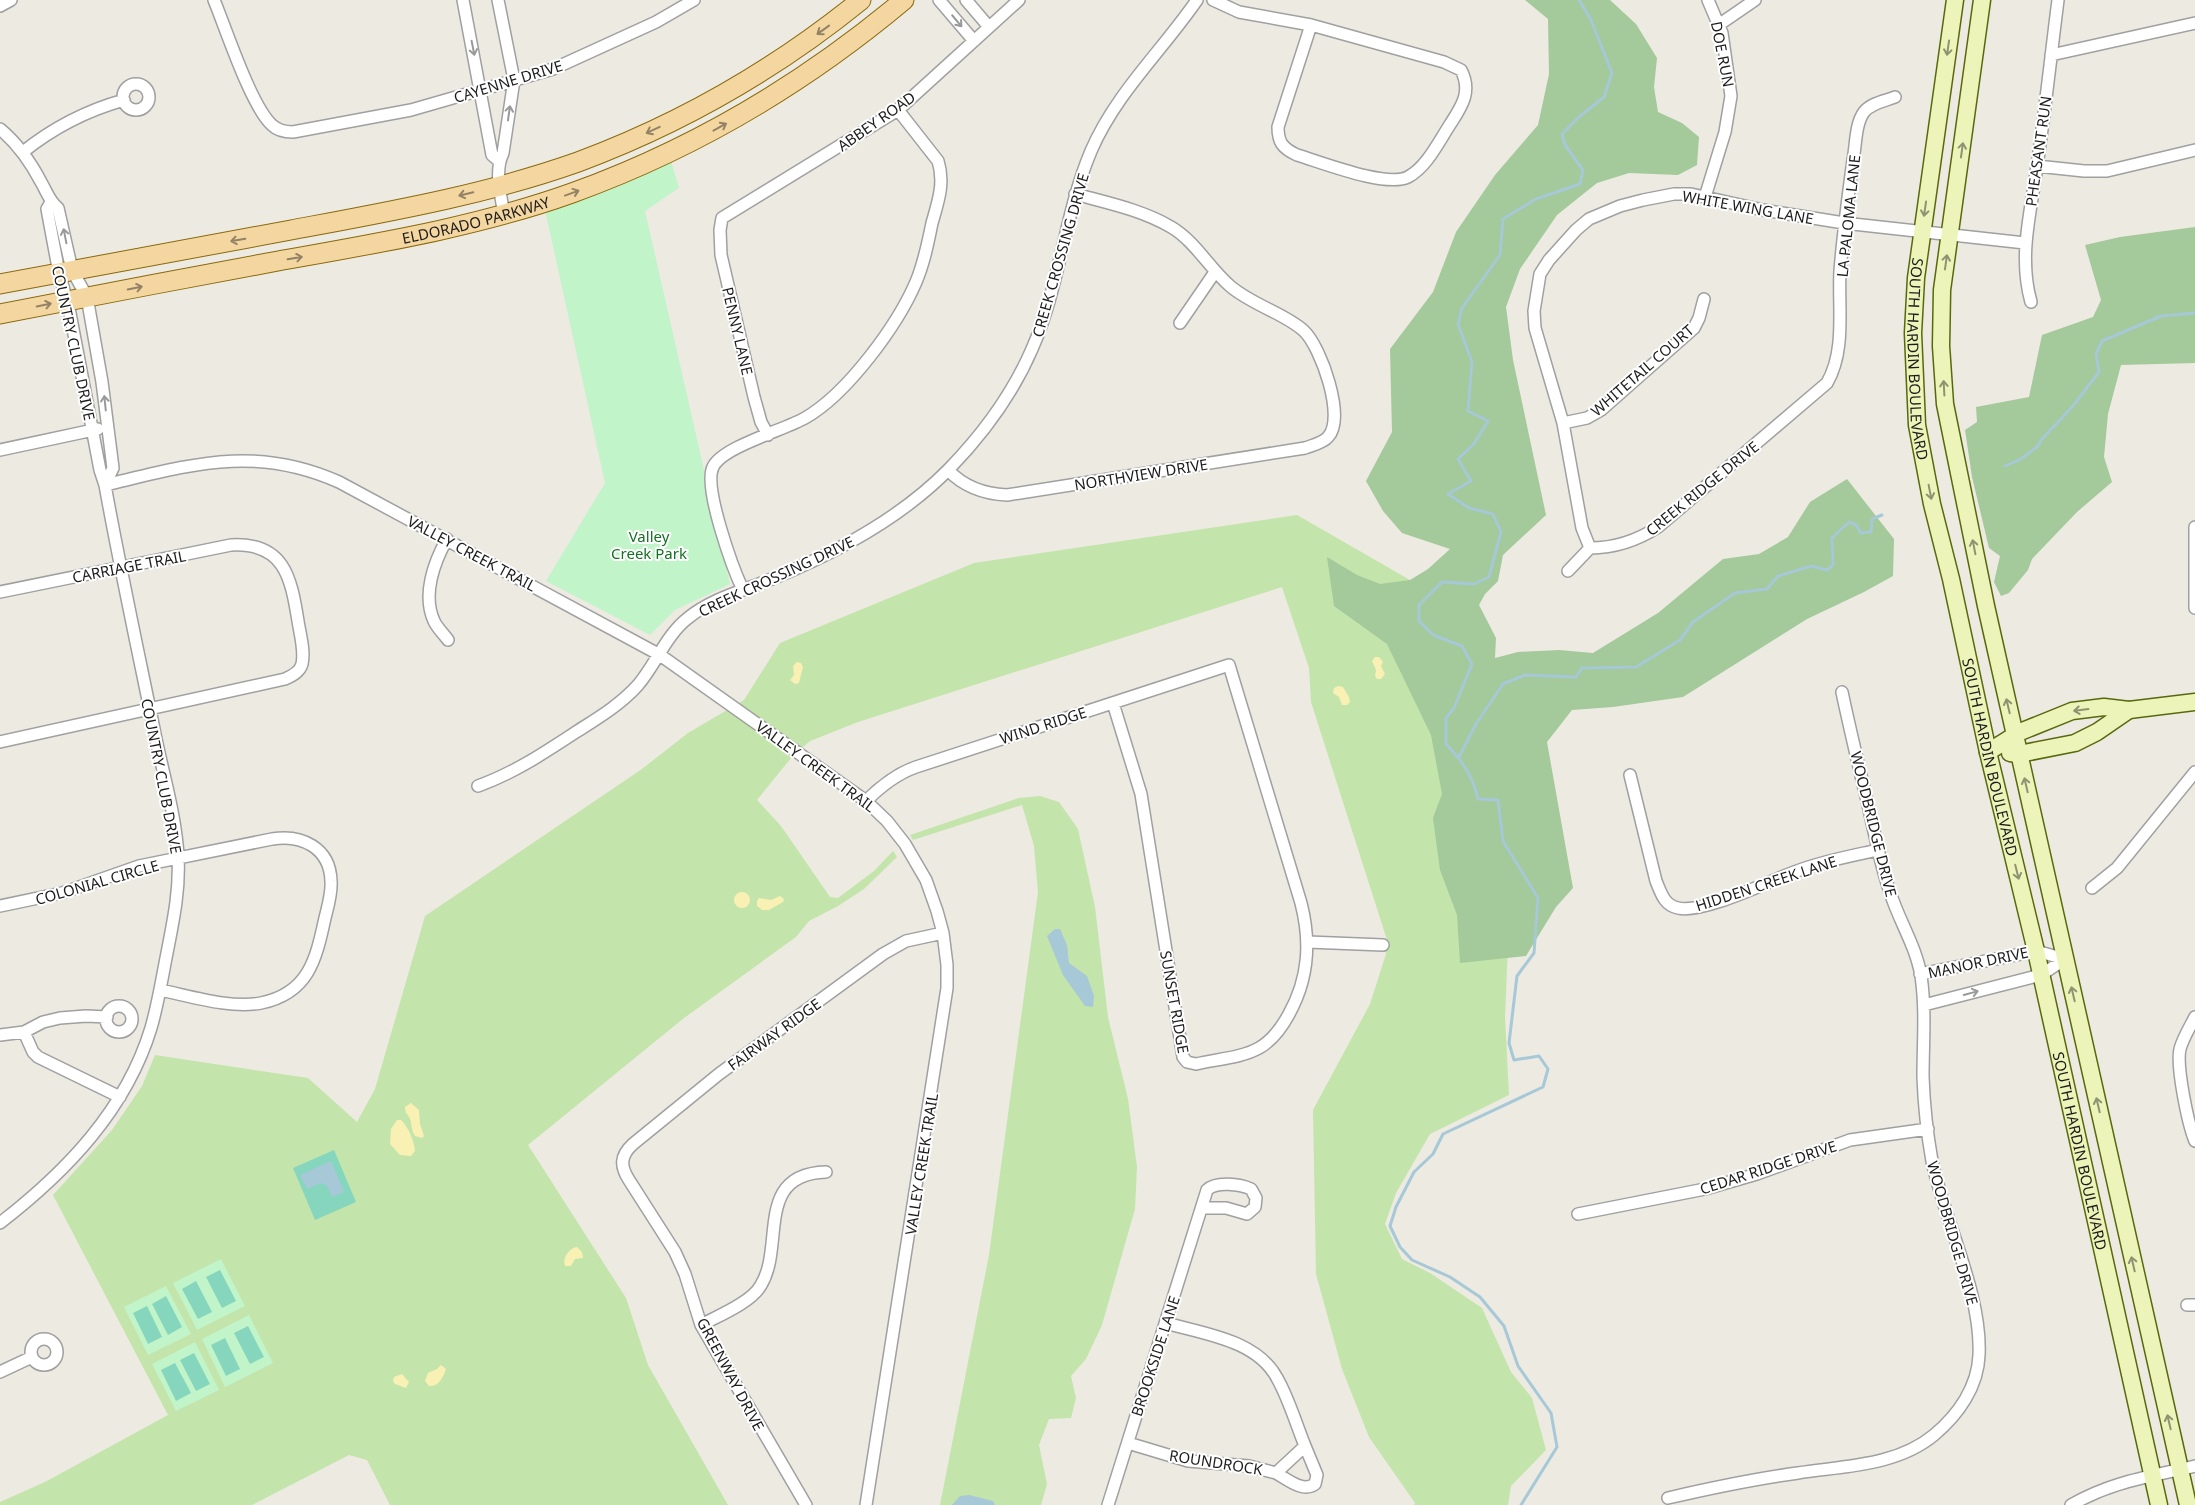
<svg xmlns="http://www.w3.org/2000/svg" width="2195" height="1505" font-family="'Noto Sans',sans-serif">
<rect width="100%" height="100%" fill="#edeae2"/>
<path fill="#c3e4ab" d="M1297,515l113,65 43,85 55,281 -3,71 4,78 -79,39 -34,59 -11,31 17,35 28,14 52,35 29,64 21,26 14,52 -35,36 -3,19h-94l1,-2 -46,-66 -27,-68 -26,-95 -3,-164 57,-106 16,-50 1,-14 -76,-238 -2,-34 -27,-81 -424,135 -48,19 -19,17 -34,42 24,26 49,71 8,1 36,-27 19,-20 4,6 -33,32 -26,17 -29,15 -13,16 -112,81 -156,127 98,153 22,67 80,140h-338l-23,-45 -18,-5 -97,50h-252v-3l45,-20 123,-67 -115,-220 59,-65 30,-44 13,-31 153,23 49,44 18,-33 50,-173 217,-147 46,-36 56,-33 36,-57 194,-80z
M1040,796l19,6 19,27 17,78 13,110 20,82 9,68 -2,42 -33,116 -16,34 -15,17 5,22 -5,20 -22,1 -10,26 8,39 -6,21h-101l49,-250 49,-363 -4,-46 -12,-41 -109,35 -3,-5 109,-37z"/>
<path fill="#a4c99a" d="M1525,0h85l26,24 21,34 -3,29 4,25 24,11 17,14 -2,28 -19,10 -49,-2 -32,10 -40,32 -37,54 -14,38 7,53 33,155 -43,40 -5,26 -13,13 -6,11 17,33 -1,20 23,-6 41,-2 34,3 65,-40 65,-54 36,-5 29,-17 22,-35 37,-23 47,60 -1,37 -29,16 -57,27 -124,78 -70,10 -41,3 -25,32 26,146 -17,19 -30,49 -66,7 -3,-48 -17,-45 -7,-52 9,-24 -11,-59 -44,-91 -53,-38 -7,-49 30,18 23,9 30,-4 18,-11 22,-20 -48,-16 -19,-22 -17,-30 26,-49 -2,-83 43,-57 23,-60 39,-57 43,-50 11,-51 -1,-55z
M2195,227v136l-74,2 -13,49 -4,43 8,25 -35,30 -45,47 -4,11 -19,23 -8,3 -7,-14 6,-26 -11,-8 -17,-71 -7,-47 12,-8 -1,-15 53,-10 13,-62 51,-18 8,-17 -16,-55 35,-8z"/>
<path fill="#f9f0b4" d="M1375,657h4l4,5 -2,4 4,8 -4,5h-4l-2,-3 1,-6 -4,-9z
M797,662l4,1 2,4 -4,16 -4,1 -5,-4 4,-5 -1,-9z
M1338,686l5,1 6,10 1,5 -3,3h-5l-3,-8 -6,-4 1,-5z
M734 900a8 8 0 1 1 16 0a8 8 0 1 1-16 0Z
M780,896l4,3 -1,3 -14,8h-7l-5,-4v-5l2,-3 12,2z
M411,1103l8,7 1,14 4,12 -2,2 -7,-2c-4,-6 -3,-12 -5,-17 -2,-5 -5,-5 -5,-12z
M397,1120h4c7,6 14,23 14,31l-4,5 -11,-1 -10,-11 1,-15z
M577,1247l5,5 1,6 -8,1 -4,7h-6c-3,-8 4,-18 12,-19z
M441,1365l5,4c-3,8 -7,18 -17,17l-4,-5 3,-8 9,-4z
M402,1374l7,8 -3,6 -11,-4 -2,-3 1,-4z"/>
<path fill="#c1f4c9" d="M671,161l8,27 -34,23 85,373 -55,26 -25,25 -104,-54 59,-98 -60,-273z
M221,1259l24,47 -48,24 -24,-47z
M166,1286l25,48 -43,21 -24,-48z
M249,1315l24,48 -48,24 -23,-48z
M195,1342l24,48 -43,21 -24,-47z"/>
<path fill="#86d6bd" d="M334,1150l22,52 -41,18 -22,-52z
M220,1270l16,31 -14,7 -16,-31z
M196,1281l16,31 -14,7 -16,-30z
M166,1296l16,31 -14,8 -16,-31z
M147,1306l15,31 -14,7 -15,-31z
M248,1326l16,31 -14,7 -16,-31z
M225,1338l15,31 -14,7 -15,-31z
M194,1353l16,31 -14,7 -16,-31z
M175,1363l16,30 -15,8 -15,-31z"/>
<path fill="#a6c8d7" d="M1055,929h5l7,16 2,18 18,13 7,20 -1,11 -8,-1 -22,-31 -16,-39z
M331,1161l13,31 -12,5 -5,-11 -6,-3 -14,6 -7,-14z
M969,1495l24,6 2,4h-43l8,-9z"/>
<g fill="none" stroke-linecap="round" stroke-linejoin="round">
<path stroke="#a6c8d7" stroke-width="3" d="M2005,466l16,-7 17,-13 4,-7 31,-33 26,-34 -3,-18 6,-13 59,-25 34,-3
M1459,757l17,-33 27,-40 22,-9 51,2 6,-9 54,-1 44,-27 13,-18 42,-29 32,-4 11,-13 33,-10 16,4 6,-5 -1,-27 17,-16 7,3 5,8 10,-1 1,-13 10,-4
M1521,1505l36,-58 -6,-34 -33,-47 -14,-40 -24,-29 -30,-20 -38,-17 -12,-13 -10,-21 6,-19 18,-35 19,-18 10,-20 100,-47 5,-18 -9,-13 -25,4 -5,-17 8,-67 17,-23 4,-55 -35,-57 -5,-41 -20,-1c-5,-23 -16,-38 -32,-55v-26l8,-10 18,-44 -10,-18 -29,-11 -14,-14v-16l23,-23 32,2 15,-7 12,-45 -8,-18 -24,-6 -21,-14 23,-13 -13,-22 16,-15 14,-23 -20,-10 4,-49 -14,-38 4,-16 38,-53 3,-36 33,-20 44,-15 3,-14 -18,-25 -3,-11 17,-17 25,-20 8,-24 -21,-53 -12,-20"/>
<g stroke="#a0a0a0" stroke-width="14">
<path id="street" d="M214,0c12,29 37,106 58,125 6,6 13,7 21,7l118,-22 142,-41 103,-47 38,-22
M463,0l29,155 7,6
M498,0l16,80 -11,73c-9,18 -2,42 1,62
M939,0l35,41
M966,0l23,27
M1213,0l26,12 72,13
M0,6l11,-6
M1720,24l35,-24
M1311,25l133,37 17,8c11,21 1,36 -10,53 -12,18 -24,44 -43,54 -22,11 -87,-15 -111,-22 -15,-7 -19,-13 -19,-28z
M2051,55l144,-32
M123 97a13 13 0 1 1 26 0a13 13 0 1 1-26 0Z
M0,129c18,15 30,32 41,53 6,10 8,19 17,26l14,62 15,27 15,85 11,86 -8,17
M23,152c31,-25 62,-41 101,-52
M2037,166l47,5h23l88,-21
M1705,197l20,-65 6,-36 -9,-63 -14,-33
M2031,302c-13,-46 0,-90 6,-136 8,-55 14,-111 21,-166
M1180,323l35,-51
M1563,423l24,-5 14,-8 93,-82 5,-10 5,-19
M768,435l-7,-13 -7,-25 -33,-142 -1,-25 2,-12 176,-108 121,-110
M0,450l98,-21
M948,470c16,17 37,24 59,25l298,-47c8,-3 18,-5 23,-11 18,-19 -7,-90 -24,-106 -18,-17 -52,-26 -74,-45 -21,-18 -35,-45 -59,-59 -29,-17 -63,-24 -96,-33
M105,485c85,-20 149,-41 234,-3l321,173 206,146 21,20 18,23 21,36 11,31 6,22 4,32v23l-81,517
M2195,527v81
M447,539c-13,23 -25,56 -13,82 3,7 10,13 14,19
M1590,548l-8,-20 -19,-105 -28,-95 -1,-17 6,-37 9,-14 27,-30 13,-11 31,-13 23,-6 31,-6h17l72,16 81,13 181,20
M1568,571l22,-23c24,0 48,-8 68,-21l169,-144c19,-33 11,-75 13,-112 3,-38 8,-74 13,-111 3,-14 2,-36 11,-48 7,-9 21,-11 31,-15
M743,590c-10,-21 -40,-103 -30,-123 9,-20 71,-37 92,-49 42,-24 92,-92 111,-136 8,-19 12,-39 16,-59 6,-21 13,-40 6,-62l-40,-51
M0,592l231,-47c53,-3 60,32 67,76 2,13 7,30 4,43 -2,8 -10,12 -17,15l-285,63
M1630,775l26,106c5,12 8,24 22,27 26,6 93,-28 119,-37 26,-10 54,-15 81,-21
M478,786c36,-13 66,-33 98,-54 22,-14 44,-27 62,-47 18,-21 28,-50 50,-67 24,-20 58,-28 86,-40 64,-26 127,-60 175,-109 33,-34 64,-76 83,-120 28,-63 32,-134 59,-198 25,-58 71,-100 106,-151
M866,801c15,-15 30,-27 50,-34l313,-102 72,238c10,39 8,75 -12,111 -7,13 -16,26 -30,34 -18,10 -42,11 -63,16l-9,-2 -4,-5 -42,-263 -28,-91
M2092,888l25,-20 78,-96
M0,906l62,-13 77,-27 133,-27c30,-5 58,9 59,42 1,12 -3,25 -6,37 -9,41 -16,75 -64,85 -30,6 -71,-7 -101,-13
M1308,942l75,3
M1920,974l116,-23 29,8
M1924,1005l117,-30 24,-16
M106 1019a13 13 0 1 1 26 0a13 13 0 1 1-26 0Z
M2195,1017c-5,10 -12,21 -15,32 -4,17 8,75 15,92
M24,1032l9,20 5,5 82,40
M0,1035l24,-3 19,-10 17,-4 26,-2 21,1
M1578,1214l127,-25 52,-15 93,-34 78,-11
M0,1223c66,-51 126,-113 151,-195 7,-24 11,-50 16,-75 6,-31 13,-63 11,-96 -2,-41 -15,-83 -23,-123 -17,-83 -35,-166 -50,-249l-5,-15 -31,-162 -10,-35 -12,-64 4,-7
M2187,1305h8
M701,1325c17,-9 51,-23 60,-40 24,-39 -7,-111 65,-113
M31 1352a13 13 0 1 1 26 0a13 13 0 1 1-26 0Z
M0,1372l32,-15
M1128,1443l60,18 61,5 27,7 29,-27c-9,-22 -16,-47 -28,-68 -20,-38 -73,-44 -111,-55
M1276,1473c11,6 27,20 39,11l2,-9 -12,-29
M1668,1498c43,-10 86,-19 130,-25 45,-7 99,-7 136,-38 24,-20 44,-48 45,-80 3,-60 -34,-133 -47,-194 -5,-28 -8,-57 -9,-84 0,-34 3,-67 -2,-101 -5,-30 -22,-55 -31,-84 -10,-28 -15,-58 -22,-87 -9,-38 -18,-75 -26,-113
M806,1505l-105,-180 -16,-51 -10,-22 -46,-72c-9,-14 -9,-24 4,-36l86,-70 164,-120 23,-13 37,-8
M1108,1505l99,-315c9,-9 33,-6 44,-1l5,9 -1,9 -8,7 -21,-6h-24
M2071,1505c42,-24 78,-28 124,-39"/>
</g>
<g stroke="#58690d" stroke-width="19">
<g id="secondary">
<path id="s1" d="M1955,0l-39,278 -3,55 4,92 15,79 19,75 37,173 48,199 123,554"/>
<path d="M1982,0l-40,290 -1,56 4,58 41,202 202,899"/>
<path d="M1988,752l32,-20 52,-21 32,-4 25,3 66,-8"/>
<path d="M2010,753l9,1 56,-11 22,-11 32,-22"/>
</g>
</g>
<g stroke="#89690b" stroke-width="21">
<g id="primary">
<path d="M0,284c97,-18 194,-36 291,-54 96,-18 194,-35 287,-68 102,-38 198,-93 283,-162"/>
<path id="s2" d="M0,314c93,-18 185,-36 278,-53 100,-18 199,-34 294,-68 122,-44 233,-110 332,-193"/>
</g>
</g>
<use href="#street" stroke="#fff" stroke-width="11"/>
<use href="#secondary" stroke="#ecf4b9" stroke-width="16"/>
<use href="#primary" stroke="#f4d6a0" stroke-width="19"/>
</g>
<defs><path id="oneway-shaft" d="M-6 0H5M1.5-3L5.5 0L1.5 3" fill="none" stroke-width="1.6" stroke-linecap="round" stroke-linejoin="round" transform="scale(1.25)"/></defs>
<g stroke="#999">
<use href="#oneway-shaft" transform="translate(957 21) rotate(50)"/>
<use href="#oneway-shaft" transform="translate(473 48) rotate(79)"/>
<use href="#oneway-shaft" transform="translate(509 113) rotate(-82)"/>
<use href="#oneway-shaft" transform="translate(65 236) rotate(-101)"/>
<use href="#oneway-shaft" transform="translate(105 403) rotate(-96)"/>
<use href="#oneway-shaft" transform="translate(1971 993) rotate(-15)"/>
</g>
<g stroke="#938265">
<use href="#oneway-shaft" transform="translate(823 30) rotate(144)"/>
<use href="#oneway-shaft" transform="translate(720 127) rotate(-29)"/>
<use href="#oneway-shaft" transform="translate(653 130) rotate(155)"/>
<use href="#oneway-shaft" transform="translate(572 193) rotate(-20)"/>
<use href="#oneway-shaft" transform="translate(466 194) rotate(166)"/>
<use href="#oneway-shaft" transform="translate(238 240) rotate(170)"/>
<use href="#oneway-shaft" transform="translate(295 258) rotate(-10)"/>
<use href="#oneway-shaft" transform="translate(135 288) rotate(-11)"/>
<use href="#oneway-shaft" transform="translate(44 305) rotate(-11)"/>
</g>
<g stroke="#8e9372">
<use href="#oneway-shaft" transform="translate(1948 48) rotate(98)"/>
<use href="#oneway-shaft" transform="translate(1962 150) rotate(-82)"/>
<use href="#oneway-shaft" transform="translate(1925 209) rotate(98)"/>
<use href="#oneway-shaft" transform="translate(1946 262) rotate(-82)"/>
<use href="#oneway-shaft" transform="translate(1944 388) rotate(-93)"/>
<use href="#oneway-shaft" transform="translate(1930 492) rotate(79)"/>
<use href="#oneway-shaft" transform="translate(1974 547) rotate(-101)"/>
<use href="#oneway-shaft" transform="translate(2008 706) rotate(-103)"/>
<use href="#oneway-shaft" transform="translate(2081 710) rotate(173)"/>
<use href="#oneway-shaft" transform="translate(2026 785) rotate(-103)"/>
<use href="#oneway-shaft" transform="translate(2017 872) rotate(76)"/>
<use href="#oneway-shaft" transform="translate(2073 994) rotate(-103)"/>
<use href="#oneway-shaft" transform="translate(2098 1105) rotate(-103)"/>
<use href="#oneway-shaft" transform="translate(2133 1264) rotate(-103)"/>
<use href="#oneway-shaft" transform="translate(2169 1422) rotate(-103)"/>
</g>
<g text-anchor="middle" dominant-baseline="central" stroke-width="4" stroke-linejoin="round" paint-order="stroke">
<g font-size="15" fill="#1c1c1c" stroke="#fff">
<text transform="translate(1723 54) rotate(79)">DOE RUN</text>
<text transform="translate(508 81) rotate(-17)">CAYENNE DRIVE</text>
<text transform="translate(876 121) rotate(-35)">ABBEY ROAD</text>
<text transform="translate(2038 151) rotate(-82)">PHEASANT RUN</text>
<text transform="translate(1748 207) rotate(10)">WHITE WING LANE</text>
<text transform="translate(1848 216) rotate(-84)">LA PALOMA LANE</text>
<text stroke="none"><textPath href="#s2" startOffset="485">ELDORADO PARKWAY</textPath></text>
<text transform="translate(1060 255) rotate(-74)">CREEK CROSSING DRIVE</text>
<text transform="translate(738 331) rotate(77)">PENNY LANE</text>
<text transform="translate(74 343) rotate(78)">COUNTRY CLUB DRIVE</text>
<text stroke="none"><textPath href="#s1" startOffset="362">SOUTH HARDIN BOULEVARD</textPath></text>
<text transform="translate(1642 370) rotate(-41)">WHITETAIL COURT</text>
<text transform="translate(1141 474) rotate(-9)">NORTHVIEW DRIVE</text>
<text transform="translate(1702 488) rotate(-39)">CREEK RIDGE DRIVE</text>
<text transform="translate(472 553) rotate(28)">VALLEY CREEK TRAIL</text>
<text transform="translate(129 566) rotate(-11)">CARRIAGE TRAIL</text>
<text transform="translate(776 576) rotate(-25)">CREEK CROSSING DRIVE</text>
<text transform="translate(1043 725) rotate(-18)">WIND RIDGE</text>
<text stroke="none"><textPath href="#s1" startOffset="768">SOUTH HARDIN BOULEVARD</textPath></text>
<text transform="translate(816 766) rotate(36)">VALLEY CREEK TRAIL</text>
<text transform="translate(162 776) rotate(79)">COUNTRY CLUB DRIVE</text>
<text transform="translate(1874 824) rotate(76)">WOODBRIDGE DRIVE</text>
<text transform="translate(97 882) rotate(-16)">COLONIAL CIRCLE</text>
<text transform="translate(1766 883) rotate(-18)">HIDDEN CREEK LANE</text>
<text transform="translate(1978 962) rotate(-12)">MANOR DRIVE</text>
<text transform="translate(1175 1002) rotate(80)">SUNSET RIDGE</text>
<text transform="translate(774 1034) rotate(-36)">FAIRWAY RIDGE</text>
<text stroke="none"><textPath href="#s1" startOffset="1172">SOUTH HARDIN BOULEVARD</textPath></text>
<text transform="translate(921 1164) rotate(-81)">VALLEY CREEK TRAIL</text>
<text transform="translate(1768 1167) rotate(-18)">CEDAR RIDGE DRIVE</text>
<text transform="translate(1953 1233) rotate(74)">WOODBRIDGE DRIVE</text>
<text transform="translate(1155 1356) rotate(-72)">BROOKSIDE LANE</text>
<text transform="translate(731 1374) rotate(62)">GREENWAY DRIVE</text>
<text transform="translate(1216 1462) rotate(9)">ROUNDROCK</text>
</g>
<g font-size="15" fill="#137122" stroke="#fff">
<text x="649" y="536">Valley<tspan x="649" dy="17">Creek Park</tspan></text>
</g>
</g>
</svg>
